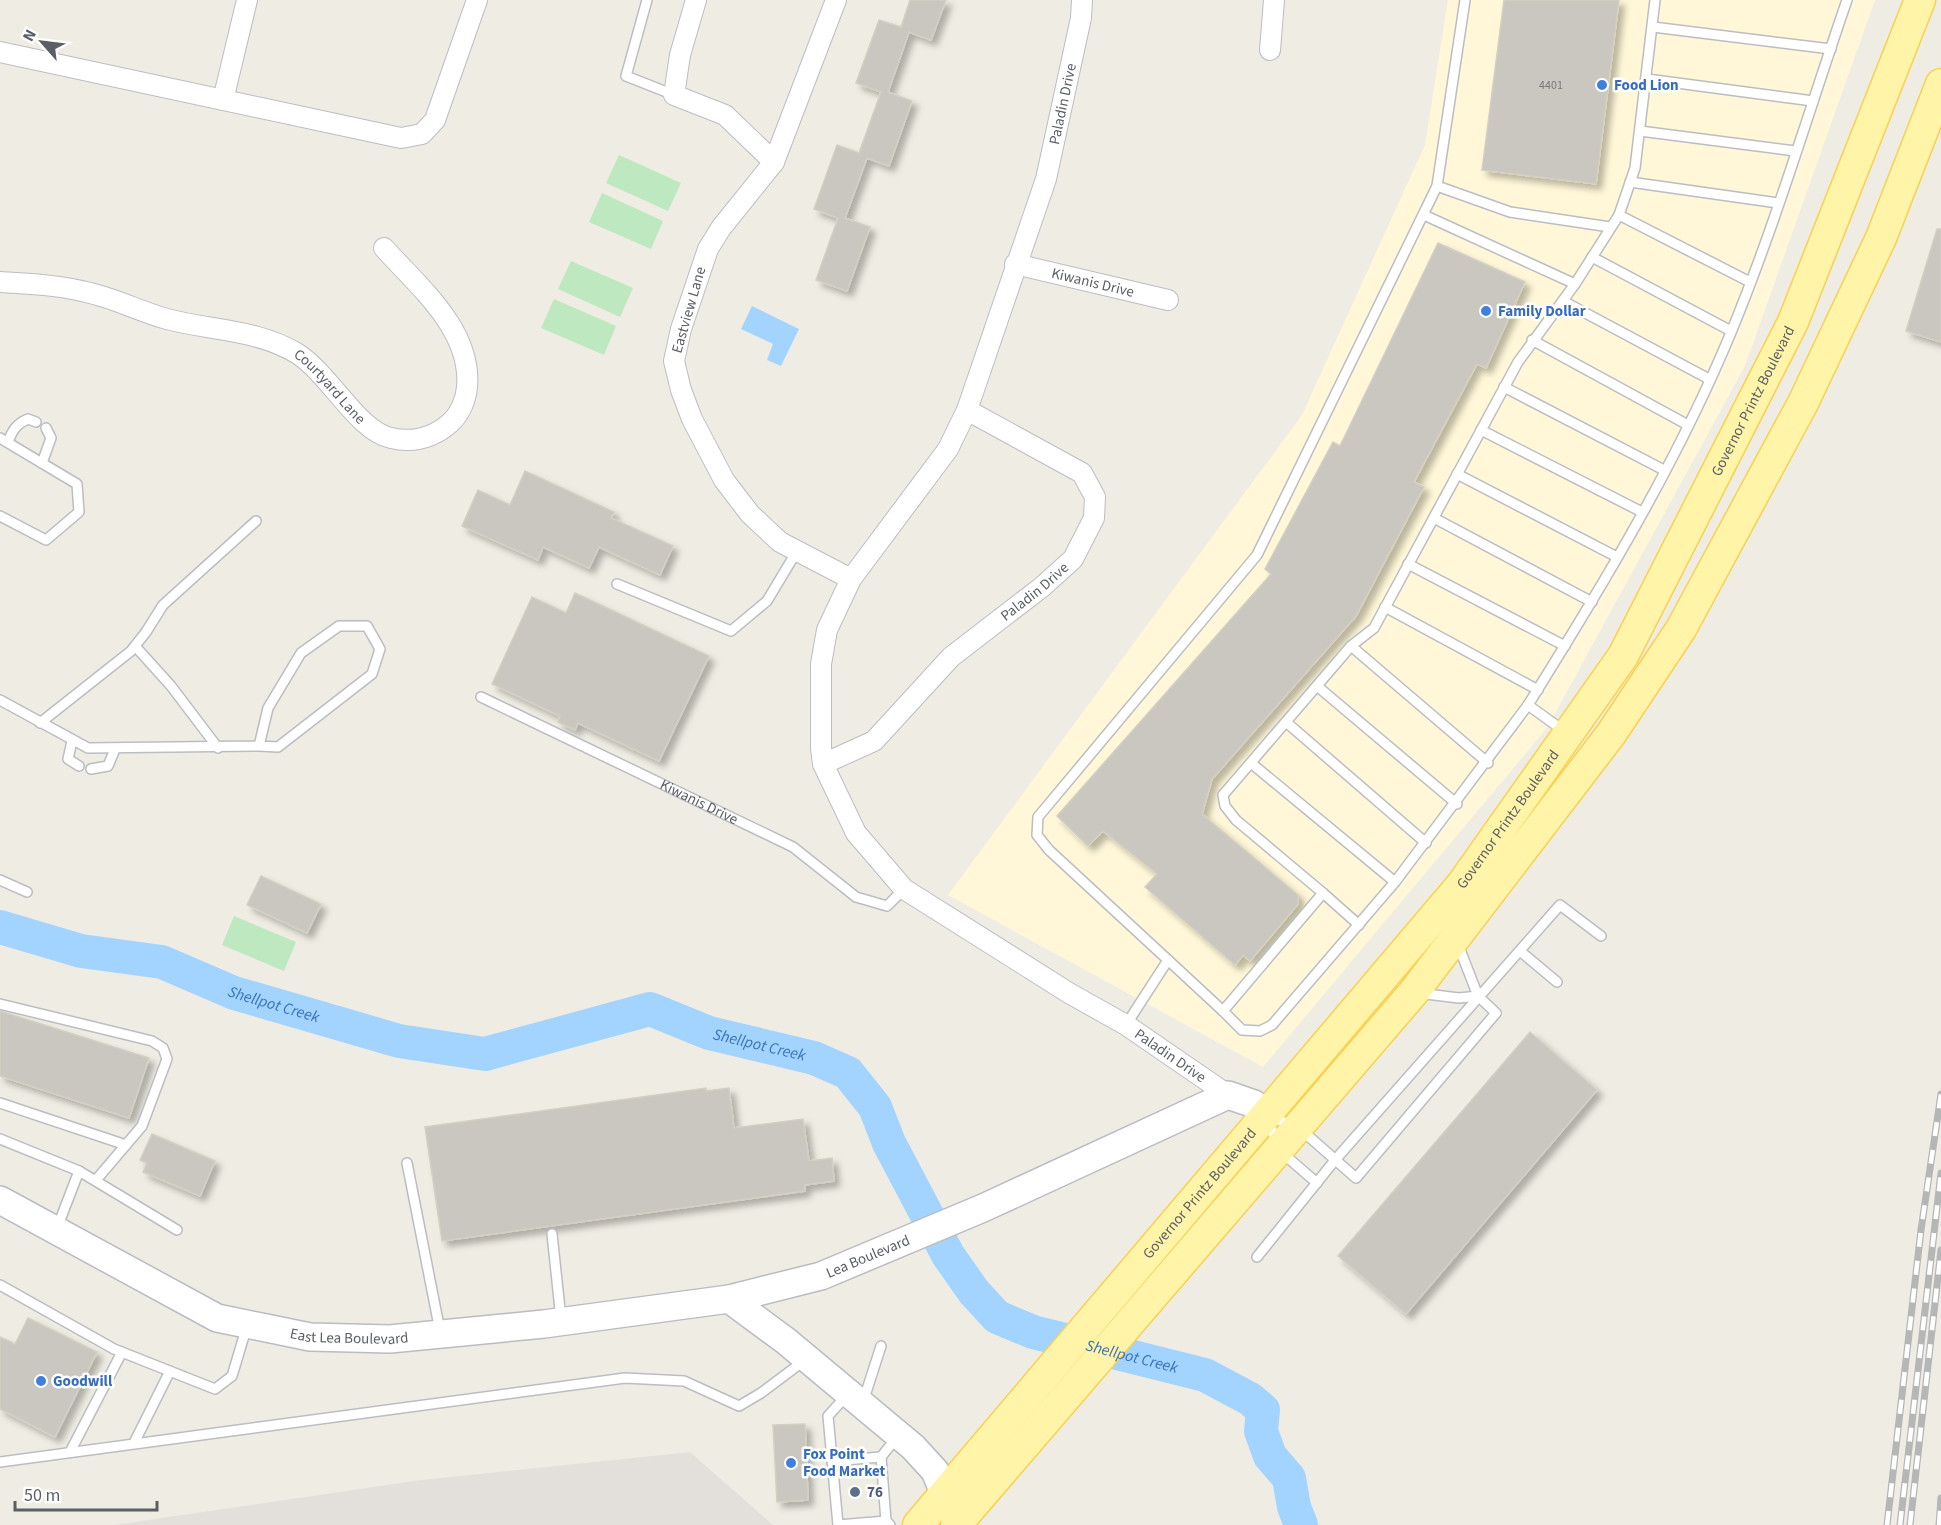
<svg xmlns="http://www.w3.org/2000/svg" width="1941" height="1525" font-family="'Source Sans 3',sans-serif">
<defs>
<filter id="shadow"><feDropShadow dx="5.5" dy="5.5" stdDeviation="3" flood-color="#0004"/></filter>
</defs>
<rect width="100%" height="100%" fill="#efede3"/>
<path fill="#fff7d8" d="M1448,0h427l-130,366 -198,362 -284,339 -315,-172 354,-480 123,-270z"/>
<path fill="#e3e0db" d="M690,1452l83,73h-659l307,-45z"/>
<path fill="#bee8bf" d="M619,155l62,28 -13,28 -62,-28z
M602,193l61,28 -12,28 -62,-27z
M571,261l62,27 -13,29 -62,-28z
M554,299l62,27 -12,29 -63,-27z
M234,916l62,26 -12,29 -62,-26z"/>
<path fill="#a3d4ff" d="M752,306l47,23 -18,37 -14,-6 6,-16 -32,-15z"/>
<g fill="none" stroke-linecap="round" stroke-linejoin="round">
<path stroke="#a3d4ff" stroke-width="34" id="s1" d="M0,927l81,24 81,11 72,31 165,48 86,13 165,-45 59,24 105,25 34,15 27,34 14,36 59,112 26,37 23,25 36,15 172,43 45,24 13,11 -2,21 9,25 19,22 5,29 7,18"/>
</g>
<path fill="#cac7c0" stroke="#d4cfc1" stroke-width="1.5" filter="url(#shadow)" d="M910,0h36l-15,40 -22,-8 -21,60 24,9 -23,65 -22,-8 -22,60 25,9 -23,64 -31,-11 22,-62 -24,-9 23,-64 22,8 22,-61 -25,-9 23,-63 22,7z
M1504,0h115l-23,184 -114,-14z
M1937,229h4v113l-35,-11z
M1438,243l87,39 -39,86 -9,-4 -63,118 10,5 -68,129 -144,163 -10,35 96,81v9l-48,57 -7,-6 -8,10 -90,-78 12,-13 -54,-43 -15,15 -31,-30 214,-242 -6,-5 68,-127 7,4z
M525,471l89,41 -3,6 62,28 -13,29 -61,-28 -10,21 -46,-21 -5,13 -76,-34 16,-36 32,15z
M575,593l134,63 -50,105 -81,-38 -3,7 -17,-8 2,-6 -68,-32 40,-87 34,16z
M261,876l60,28 -14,29 -60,-28z
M0,1011l149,47 -20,60 -129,-42z
M1530,1032l67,58 -191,224 -68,-58z
M706,1088v3l23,-3 5,40 69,-9 6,42 23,-3 2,23 -29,4v6l-363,50 -17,-114z
M152,1134l63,27 -15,35 -57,-24 4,-9 -7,-3z
M28,1318l69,34 -42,85 -55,-28v-72l15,7z
M805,1424l3,76 -31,2 -4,-77z"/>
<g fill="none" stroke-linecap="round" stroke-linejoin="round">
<g stroke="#bbbdc3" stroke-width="12">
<g id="lane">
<path d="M647,0l-21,76 48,19"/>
<path d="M1653,27l178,22"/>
<path d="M1647,79l166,22"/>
<path d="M1640,131l155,20"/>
<path d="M1630,182l148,21"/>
<path d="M1437,186l73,26 100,15"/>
<path d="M1424,215l151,69"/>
<path d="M1619,215l131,67"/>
<path d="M1592,257l139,74"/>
<path d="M1563,301l146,78"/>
<path d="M1532,340l156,85"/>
<path d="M1504,387l160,83"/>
<path d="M1481,430l161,82"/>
<path d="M0,438l77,46 2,28 -33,28 -46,-24"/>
<path d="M8,442c4,-11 8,-18 20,-23l8,3"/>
<path d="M42,463l9,-25 -5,-10"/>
<path d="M1457,474l160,83"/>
<path d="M1434,518l158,84"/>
<path d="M1408,564l157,82"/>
<path d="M617,584l114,47 36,-30 30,-50"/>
<path d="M1385,607l153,83"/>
<path d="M135,646l36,40 47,62"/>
<path d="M1351,646l137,117"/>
<path d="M1317,686l140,118"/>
<path id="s2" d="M481,697l312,150 63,50 31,9 17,-17"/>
<path d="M0,700l88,48 171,-2 9,-38 33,-55 38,-27h28l13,23 -8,25 -94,73 -19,-1"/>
<path d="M1286,722l140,121"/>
<path d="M40,723l91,-72 15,-19 17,-27 93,-84"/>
<path d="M1564,731l-36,-26c75,-120 150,-244 204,-375 44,-107 77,-220 115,-330"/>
<path d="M72,741l-4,18 11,7"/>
<path d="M1251,763l144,119"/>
<path d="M91,769l17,-3 7,-17"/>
<path d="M0,880l27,12"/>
<path d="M1323,893l36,32"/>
<path d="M1520,951l37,31"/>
<path d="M1168,960l-119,-110 -12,-15 1,-18 219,-262 180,-369 28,-186"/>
<path d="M1418,993l41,5 19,-2"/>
<path d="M0,1004l152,37 11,7 4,11 -25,67 -46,54"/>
<path d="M1223,1011l19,19 18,1 12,-6 123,-143 133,-177"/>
<path d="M1126,1025l42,-65 55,51 100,-118 -87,-73 -11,-14 -2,-11 128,-149 23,-18 144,-266 57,-78 44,-69 16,-47 20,-168"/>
<path d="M0,1103l126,42"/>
<path d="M1270,1117l28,10 58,51 140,-165 -18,-17 -21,-54"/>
<path d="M1268,1120l12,31 37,32"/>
<path d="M0,1139l79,32 98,59"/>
<path d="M407,1163l33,168"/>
<path d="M57,1228l22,-57"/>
<path d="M552,1234l9,85"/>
<path d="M1257,1257l78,-97 225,-255 41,31"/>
<path d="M0,1285l114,64 101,40 17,-13 15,-50"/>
<path d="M847,1395l-19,21 10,109 48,-4 4,4"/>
<path d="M863,1402l18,-56"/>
<path d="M134,1443l36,-72"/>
<path d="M70,1452l52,-100"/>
<path d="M881,1457l17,-21"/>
<path d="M832,1461l49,-4 5,64"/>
<path d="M0,1462l625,-84 59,3 55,25 22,-13 44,-33"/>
</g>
</g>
<g stroke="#bbbdc3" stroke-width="22">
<g id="street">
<path d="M696,0l-16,55 -6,40 51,20 49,47"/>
<path d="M836,0l-62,162 -53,66 -13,21 -27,80 -7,32 7,29 11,29 32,61 26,34 30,28 71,37"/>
<path id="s3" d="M1082,0l-1,18 -35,161 -79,231 -19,39 -97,130 -24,51 -6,34v84l2,16 33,69 48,56 165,104 57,32 102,70"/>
<path d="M1270,50l4,-50"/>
<path d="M0,52l401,86 21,-4 13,-14 42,-120"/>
<path d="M223,100l24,-100"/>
<path id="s4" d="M1015,264l153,36"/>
<path id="s5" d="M0,282c30,2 61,3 90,11 26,6 51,19 77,26 45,12 90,10 131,35 32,21 60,77 93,84 22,5 42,0 59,-15 10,-9 16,-23 17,-36 5,-57 -48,-100 -83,-139"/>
<path id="s6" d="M823,764l51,-23 77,-84 91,-70 31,-28 21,-41 1,-21 -13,-24 -115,-63"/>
</g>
</g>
<g stroke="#b9bcc2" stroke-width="30">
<g id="secondary">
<path id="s7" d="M0,1200l217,118 93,19 80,2 154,-15 185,-25 92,-23 162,-68 245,-113 26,9 12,12"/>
<path d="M729,1299l57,42 127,106 22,24 9,22"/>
</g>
</g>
<g stroke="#fad051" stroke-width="33">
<g id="primary">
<path id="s8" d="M918,1525l544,-641 161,-228 170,-334 127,-322"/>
<path d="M956,1525l457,-532 198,-259 70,-105 122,-226 78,-165 60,-154"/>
</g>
</g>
<use href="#lane" stroke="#fff" stroke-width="9"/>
<use href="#street" stroke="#fff" stroke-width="20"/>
<use href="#secondary" stroke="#fff" stroke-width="27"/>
<use href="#primary" stroke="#fff4a8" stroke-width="30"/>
<g stroke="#b5b6b6" stroke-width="7">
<path id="rail" d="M1887,1525l34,-295 20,-136
M1900,1525l41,-352
M1910,1525l31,-275
M1939,1525l2,-27"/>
</g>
<use href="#rail" stroke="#fff" stroke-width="4.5" stroke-dasharray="14" stroke-linecap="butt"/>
</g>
<g fill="#3f7fe0" stroke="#fff" stroke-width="2">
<circle cx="1602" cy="85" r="6"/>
<circle cx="1486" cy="311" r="6"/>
<circle cx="41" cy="1381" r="6"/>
<circle cx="791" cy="1463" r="6"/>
</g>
<circle fill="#5c6f8a" stroke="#fff" stroke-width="2" cx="855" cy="1492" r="6"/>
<g text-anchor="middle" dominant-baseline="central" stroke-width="5" stroke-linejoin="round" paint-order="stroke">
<g font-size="12" fill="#77797c">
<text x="1551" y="85">4401</text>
</g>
<g font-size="15" font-weight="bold" fill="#366cbe" stroke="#fff" text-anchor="start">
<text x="1614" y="85">Food Lion</text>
<text x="1498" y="311">Family Dollar</text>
<text x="53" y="1381">Goodwill</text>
<text x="803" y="1454">Fox Point<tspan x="803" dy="17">Food Market</tspan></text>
</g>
<g font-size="15" fill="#5b5f65" stroke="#fff">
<text transform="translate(1063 104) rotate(-78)">Paladin Drive</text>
<text stroke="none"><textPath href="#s4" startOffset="80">Kiwanis Drive</textPath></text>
<text transform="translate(689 310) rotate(-74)">Eastview Lane</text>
<text stroke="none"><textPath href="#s5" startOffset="354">Courtyard Lane</textPath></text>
<text stroke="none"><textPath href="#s8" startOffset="1406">Governor Printz Boulevard</textPath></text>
<text stroke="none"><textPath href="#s6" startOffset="276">Paladin Drive</textPath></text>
<text stroke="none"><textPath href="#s2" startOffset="242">Kiwanis Drive</textPath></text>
<text stroke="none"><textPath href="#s8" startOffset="920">Governor Printz Boulevard</textPath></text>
<text stroke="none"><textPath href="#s3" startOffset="1288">Paladin Drive</textPath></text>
<text stroke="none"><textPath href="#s8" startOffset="435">Governor Printz Boulevard</textPath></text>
<text stroke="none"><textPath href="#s7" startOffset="909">Lea Boulevard</textPath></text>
<text stroke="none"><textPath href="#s7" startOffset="381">East Lea Boulevard</textPath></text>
</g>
<g font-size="15" font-weight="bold" fill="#4e5e75" stroke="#fff" text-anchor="start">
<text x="867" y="1492">76</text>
</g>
<g font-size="16" font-style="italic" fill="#3a73b8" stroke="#fff">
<text stroke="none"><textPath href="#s1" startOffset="286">Shellpot Creek</textPath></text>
<text stroke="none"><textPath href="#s1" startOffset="790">Shellpot Creek</textPath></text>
<text stroke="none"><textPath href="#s1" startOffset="1312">Shellpot Creek</textPath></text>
</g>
</g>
<g transform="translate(42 42) rotate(298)" stroke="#ffffff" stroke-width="4.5" paint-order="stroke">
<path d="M0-4.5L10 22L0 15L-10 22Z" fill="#5b5f65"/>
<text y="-9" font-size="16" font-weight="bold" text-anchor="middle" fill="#5b5f65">N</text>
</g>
<path d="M15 1501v9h142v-9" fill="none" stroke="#5b5f65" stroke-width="3"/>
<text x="24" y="1501" font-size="18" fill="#5b5f65" stroke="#ffffff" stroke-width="4.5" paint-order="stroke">50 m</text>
</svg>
